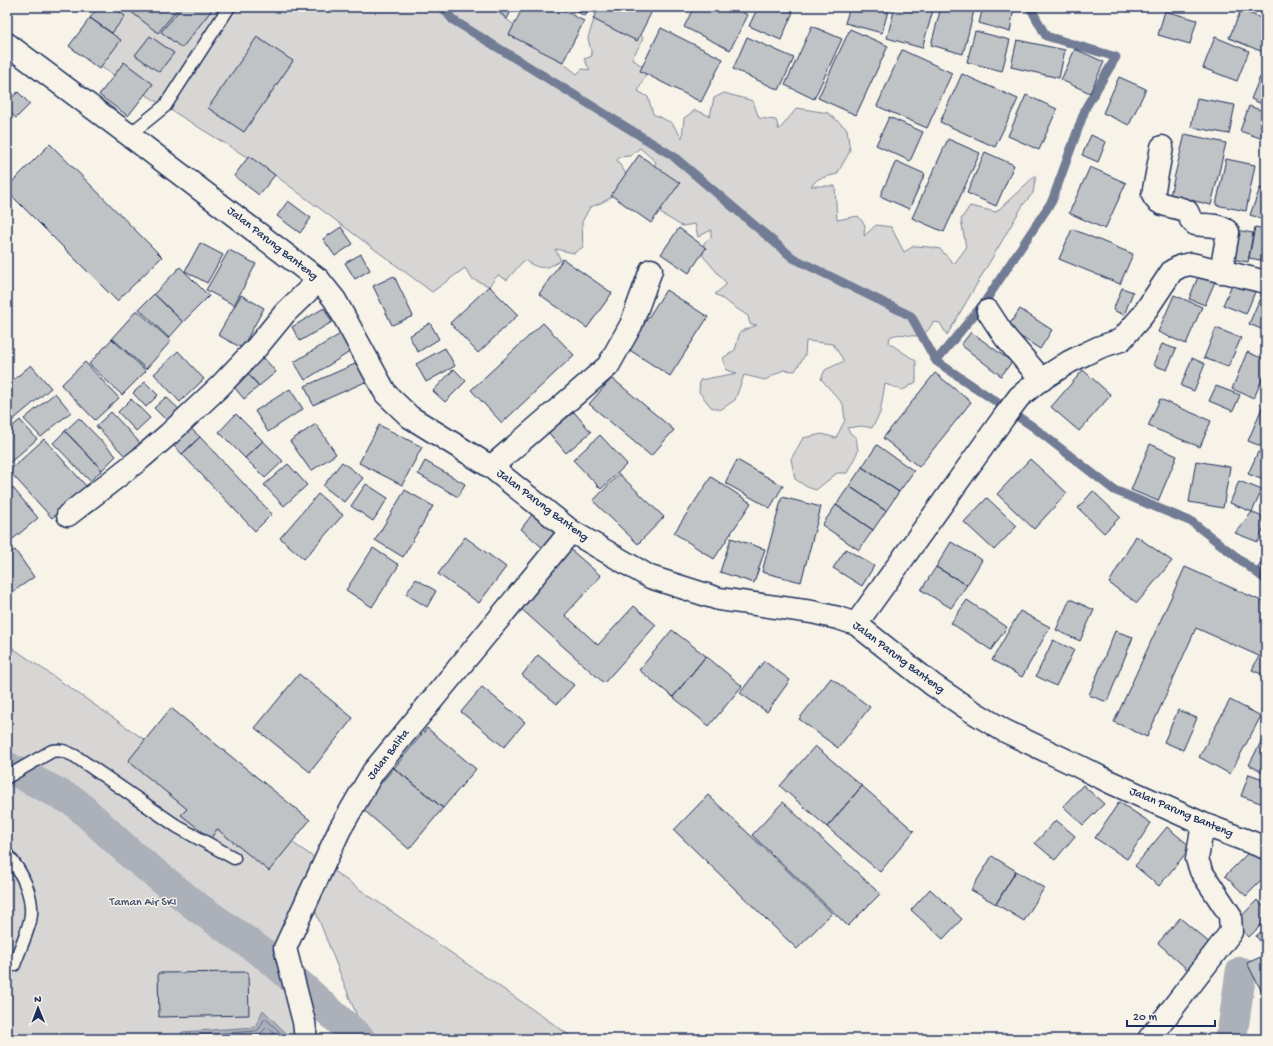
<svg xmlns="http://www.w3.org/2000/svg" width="1273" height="1046" font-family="'Gochi Hand',sans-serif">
<rect width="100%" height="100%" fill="#f7f3e8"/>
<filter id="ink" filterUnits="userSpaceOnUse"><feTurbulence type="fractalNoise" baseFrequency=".025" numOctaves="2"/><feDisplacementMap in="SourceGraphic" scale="8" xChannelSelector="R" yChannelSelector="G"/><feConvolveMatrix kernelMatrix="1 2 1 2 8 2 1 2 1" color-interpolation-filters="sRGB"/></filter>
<g filter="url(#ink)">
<path fill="#d7d6d4" stroke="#798299" d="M117,7h374l86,67 5,-5 8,1 -6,-11 8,-3 -4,-18 6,-19 12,-5 28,5 9,20 -11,20 16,11 -10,21 10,6 5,17 19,9 10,15 2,-20 11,-8 15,6 4,-18 10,-5 29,8 6,17 17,2 3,10 18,-22 31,5 19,16 3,22 -13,23 -19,5 -7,7h24l2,34 21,-4 7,9 -1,11 12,-11 15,2 13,25 10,-6 16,1 10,2 14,15 12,-16 -5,-29 9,-13 26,6 40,-37 -3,18 -10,12 -76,130 -7,-12 -7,-1c-12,26 -26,6 -43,15l-1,6 27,18v21l-13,8 -18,-6 -5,29 -8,15 -10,-2 -15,2 3,5 6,4 2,14 -11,22h-10l-21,17 -9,-3 -12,-8 -4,-20 12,-21 19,-4 14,4 9,-18 -2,-16 -22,-25 4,-9 19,-9 -11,-17 -27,-3 -1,14 -10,16 -12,-1 -18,10 -21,-5 -9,25 -15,10 -9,-3 -12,-15 1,-12 37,-7 -11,-3 -3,-12 12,-8 5,-18 17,-7 -7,-1 -2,-8 -33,-22 12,-10 -24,-28 1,-13 7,-6v-7l-13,7 -3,-13 -13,2 -22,-13 4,-12 -18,-19 10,-20 -16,-14 -10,8 -11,1 -2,3 9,14c-6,19 -17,27 -36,33l-8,15 1,25 -9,6 -19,-4 6,11c-14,10 -22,10 -37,0l-17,20 -9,-5 -9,11 -17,-7 -7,-11 -33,24 -164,-122 -193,-119z
M7,644l568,395h-209l-57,-144 -21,55v56l9,33h-290z"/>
<path fill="#acb0b9" stroke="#727c95" d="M263,1010l29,29h-114l4,-7 73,-5z"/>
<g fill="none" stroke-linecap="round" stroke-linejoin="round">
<path stroke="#556382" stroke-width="1" d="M182,1039l3,-3 71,-5 3,-2 6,-11 22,21
M212,1039l45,-4 4,-2 6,-6 13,12"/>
<path stroke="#727c95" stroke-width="9" d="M442,7l11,13 220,136 120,102 118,58 25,45 96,65 82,64 78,32 74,58
M936,361l48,-58 68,-102 34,-94 30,-50 -70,-21 -16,-29"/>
<path stroke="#acb0b9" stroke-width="31" d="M7,767l68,35 57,53 65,52 56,39 19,14 88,79
M1229,1039l3,-4 9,-63"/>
</g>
<path fill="#c0c3c5" stroke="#1b2f5e" d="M98,7h15l12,9 -13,17 -22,-15z
M125,7h54l-21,26z
M182,7h32l-32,41 -21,-16z
M494,7h19l-6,12z
M523,7h33l28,14 -21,41 -54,-27z
M568,7h22l-5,9z
M599,7h55l-17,34 -44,-22z
M694,7h37l17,8 -18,35 -46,-23z
M758,7h24l11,5 -12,28 -32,-14z
M850,7h39l-7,26 -37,-10z
M895,7h39l-12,41 -35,-10z
M941,7h34l-12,47 -32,-9z
M983,7h31l-4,25 -31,-9z
M1241,10l25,10v26l-3,6 -34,-14z
M1165,11l32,9 -7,24 -32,-9z
M90,18l31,22 -22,29 -30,-23z
M812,26l30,13 -28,60 -29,-14z
M661,28l62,31 -22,43 -61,-31z
M850,29l38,17 -32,69 -38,-17z
M975,31l35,9 -8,31 -35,-9z
M150,36l24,17 -15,19 -24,-17z
M257,37l36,24 -49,71 -36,-24z
M747,37l47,21 -15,32 -46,-21z
M1215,37l34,14 -12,30 -34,-13z
M1017,40l48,10 -6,28 -48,-11z
M1075,49l29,13 -14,31 -29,-13z
M902,50l50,23 -25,55 -50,-22z
M124,62l29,22 -25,32 -29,-21z
M962,74l56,25 -23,48 -55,-25z
M1119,77l27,12 -17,36 -26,-12z
M1260,77l6,3v26l-15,-7z
M18,92l12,12 -14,14 -9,-9v-7z
M1026,95l31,14 -18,41 -31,-14z
M1197,98l38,7 -6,29 -38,-7z
M1249,106l17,6v28l-26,-9z
M889,117l34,15 -13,29 -34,-16z
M1185,134l41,9 -15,62 -41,-10z
M1091,135l15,7 -8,20 -16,-7z
M948,139l32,14 -36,79 -32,-14z
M50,144l112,113 -45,44 -110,-110v-4z
M985,152l29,13 -18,41 -29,-13z
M639,155l41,28 -29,40 -40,-28z
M249,156l26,19 -16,20 -25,-19z
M1226,159l29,6 -9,46 -30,-6z
M896,161l29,13 -16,35 -29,-13z
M1090,167l36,16 -21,46 -36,-16z
M1266,169v14l-4,-1z
M1260,188l6,2v30l-16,-5z
M288,201l23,17 -11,15 -23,-17z
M341,227l12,17 -18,12 -12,-17z
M1255,227l11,2v32l-17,-3z
M679,228l27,20 -17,25 -28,-19z
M1072,229l61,25 -13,30 -61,-25z
M1230,229l23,4 -5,29 -23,-4z
M200,243l23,12 -16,28 -22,-12z
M229,250l27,14 -22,41 -28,-15z
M361,254l9,16 -15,9 -10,-16z
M563,259l49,34 -25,35 -48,-34z
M180,267l29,29 -26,26 -29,-28z
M1200,272l16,7 -11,26 -16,-6z
M394,276l19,40 -21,9 -19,-39z
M1235,278l22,9 -11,27 -23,-9z
M1266,284v47l-17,-7z
M489,286l29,29 -40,38 -28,-30z
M1122,288l11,4 -9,23 -11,-5z
M666,290l42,27 -38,59 -42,-27z
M154,294l29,28 -14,16 -30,-29z
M241,295l23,13 -22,40 -24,-13z
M1174,295l28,12 -16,37 -28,-12z
M324,308l8,14 -32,19 -8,-14z
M1020,309l32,21 -12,19 -33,-21z
M137,310l34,31 -25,28 -34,-31z
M430,323l9,16 -21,13 -9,-16z
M543,323l31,32 -72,68 -31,-33z
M1216,328l25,10 -13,29 -24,-9z
M971,332l41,30 -11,14 -40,-31z
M342,333l11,17 -48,30 -11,-18z
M112,339l34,32 -24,24 -33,-31z
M1162,344l14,5 -9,21 -14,-5z
M445,348l10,18 -29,16 -10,-18z
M178,351l26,28 -24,23 -26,-28z
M258,351l18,21 -17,14 -17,-19z
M1247,352l19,8v10l-12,28 -22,-9z
M1192,358l13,6 -11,27 -13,-5z
M364,360l8,19 -59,26 -8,-19z
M85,362l34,36 -24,22 -34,-35z
M31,365l20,23 -44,37v-40z
M242,367l17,19 -15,13 -15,-18z
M454,369l12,12 -21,21 -12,-11z
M1083,370l28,25 -32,36 -28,-24z
M935,373l36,29 -52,65 -36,-29z
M612,378l62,52 -23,26 -62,-52z
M145,382l13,13 -12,12 -13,-14z
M1216,386l24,9 -7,16 -24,-10z
M290,389l13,20 -35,23 -13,-21z
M55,393l16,19 -30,25 -17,-18z
M166,397l16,15 -12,12 -16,-16z
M1266,398v50l-18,-7z
M131,399l19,19 -14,13 -18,-19z
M1160,399l51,22 -11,26 -52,-21z
M111,412l30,32 -14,14 -31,-32z
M574,412l17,20 -25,21 -18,-21z
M236,414l27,27 -18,17 -26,-26z
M79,418l37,38 -14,14 -37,-39z
M20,420l17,19 -30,26v-34z
M186,424l14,13 -18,17 -13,-13z
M316,424l20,30 -25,17 -21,-30z
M379,425l43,22 -20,38 -43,-22z
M65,431l37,39 -12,11 -37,-38z
M600,435l27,29 -26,25 -28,-29z
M200,437l72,77 -17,17 -73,-77z
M44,439l43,48 -35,31 -43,-47z
M263,441l20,20 -18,17 -20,-20z
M1150,444l27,12 -19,45 -27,-11z
M877,445l37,26 -15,21 -37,-25z
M1258,452l8,3v26l-18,-7z
M1030,459l37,34 -33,36 -37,-35z
M737,460l46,26 -13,22 -45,-25z
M425,461l40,23 -7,13 -40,-23z
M1196,461l34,6 -7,41 -34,-6z
M342,462l21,16 -19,24 -21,-16z
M288,464l19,21 -23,21 -20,-21z
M862,467l37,25 -13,19 -37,-25z
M619,474l45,43 -26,27 -45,-43z
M711,477l40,26 -37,56 -40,-26z
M7,481l31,37 -25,21 -6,-8z
M1239,481l23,9 -10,22 -22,-9z
M366,484l22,14 -15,23 -22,-15z
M849,486l37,25 -13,19 -37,-25z
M405,490l28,16 -30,51 -28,-17z
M1093,491l27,26 -16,16 -26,-25z
M318,494l25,21 -39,44 -24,-21z
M782,497l39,10 -20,75 -39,-10z
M987,498l30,28 -23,24 -30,-28z
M836,505l37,25 -14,20 -37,-25z
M534,512l25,18 -15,19 -23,-20z
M1252,512l14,7v4l-8,19 -23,-9z
M1136,536l36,25 -35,42 -28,-20z
M465,537l41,30 -27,36 -41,-29z
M731,538l34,11 -11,34 -34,-11z
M951,542l31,18 -15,25 -31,-18z
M373,548l26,17 -27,42 -26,-17z
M570,549l31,27 -36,39 33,30 36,-39 22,19 -52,58 -86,-77z
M846,549l28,17 -12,20 -29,-18z
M15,550l19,27 -27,19v-41z
M1266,553v19l-8,-4z
M936,567l31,18 -16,23 -30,-18z
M1185,567l81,36v73l-14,-6 7,-14 -63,-28 -49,109 -33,-15z
M416,579l20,12 -9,16 -21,-13z
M1070,599l24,11 -14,31 -24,-11z
M967,600l40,27 -16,23 -40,-27z
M1020,611l30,16 -28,50 -30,-17z
M672,630l34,26 -33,41 -34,-27z
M1115,631l18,6 -26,65 -18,-7z
M1053,640l21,10 -18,36 -20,-10z
M538,655l36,30 -17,19 -35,-29z
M706,656l36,30 -33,40 -36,-29z
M764,661l26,19 -23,32 -27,-19z
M299,674l54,44 -43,54 -55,-44z
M831,678l39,29 -32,41 -39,-29z
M482,687l43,35 -21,25 -43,-35z
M1230,700l31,16 -31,58 -31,-17z
M171,708l139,112 -41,51 -52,-42 -6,9 -30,-23 6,-6 -59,-48z
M1178,710l19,8 -14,32 -19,-8z
M427,728l49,41 -33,39 -49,-40z
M1265,734h1v40l-17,-9z
M815,746l47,40 -35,41 -47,-41z
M394,768l49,40 -34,41 -49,-42z
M1249,774l17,6v25l-25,-9z
M1083,785l21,19 -21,21 -20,-19z
M862,786l52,45 -34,41 -53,-45z
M708,795l124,118 -35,36 -123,-119z
M783,802l97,92 -32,32 -96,-91z
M1119,802l32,21 -24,36 -32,-21z
M1056,820l19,16 -20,24 -20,-17z
M1167,827l24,20 -32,39 -24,-20z
M1255,846l11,11v19l-20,20 -21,-20z
M992,856l24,15 -20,33 -25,-14z
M1016,871l28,17 -20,33 -28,-17z
M930,889l32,30 -19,20 -32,-29z
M1257,900l9,9v11l-17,17 -15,-13z
M1180,918l32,27 -23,26 -31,-28z
M1266,928v21l-10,-13z
M1265,955l1,3v42l-19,-37z
M248,972l1,43 -90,2 -1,-44z"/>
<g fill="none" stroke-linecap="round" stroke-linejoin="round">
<g stroke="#1b2f5e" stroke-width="15">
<path id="lane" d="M129,135l36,-29 64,-99
M7,777l45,-26c9,-2 14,1 23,5l103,71 56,31
M7,855c15,16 28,43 23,66 -4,15 -11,30 -16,44"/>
</g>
<g stroke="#1b2f5e" stroke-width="25">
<path id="street" d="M1162,147l-9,48c6,13 22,10 34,16l4,9 4,4c10,2 26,0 33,8l-7,40
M988,311l17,26 37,43
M491,467l117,-101 23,-41 20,-55
M68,515l72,-56 29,-25 51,-48 37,-39 28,-34 34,-33
M856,624l148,-207 15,-20 17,-14 33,-21 16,-8 15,-7 21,-7 21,-24 30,-45 9,-5 10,-2 75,18
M306,1039l-2,-17 -19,-74 55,-119 33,-57 198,-241
M1149,1039l82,-107 -1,-17 -29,-44 -4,-12 6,-35"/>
</g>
<g stroke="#1b2f5e" stroke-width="25">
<path id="secondary" d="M7,44l122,91 190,145 16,20 51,94 24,23 81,50 80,64 79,46 69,22 93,13 26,6 18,6 77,61 37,25 33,20 71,34 36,18 93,42 63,24"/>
</g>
<use href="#lane" stroke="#f7f3e8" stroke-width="12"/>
<use href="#street" stroke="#f7f3e8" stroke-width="22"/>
<use href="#secondary" stroke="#f7f3e8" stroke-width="22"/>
</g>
</g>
<g text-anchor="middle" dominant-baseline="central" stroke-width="3" stroke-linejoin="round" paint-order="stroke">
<g font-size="12" fill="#1b2f5e" stroke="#f7f3e8">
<text transform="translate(272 244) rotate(38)">Jalan Parung Banteng</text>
<text transform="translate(542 506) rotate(37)">Jalan Parung Banteng</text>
<text transform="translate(898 658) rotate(37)">Jalan Parung Banteng</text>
<text transform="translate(389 755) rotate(-52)">Jalan Balita</text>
<text transform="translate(1181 813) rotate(23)">Jalan Parung Banteng</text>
</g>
<g font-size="12" fill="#415076" stroke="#f7f3e8">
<text x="143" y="903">Taman Air SKI</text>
</g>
</g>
<rect width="1273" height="1046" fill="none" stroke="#f7f3e8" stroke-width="24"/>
<rect x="12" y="12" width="1249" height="1022" fill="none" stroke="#1b2f5e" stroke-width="1.5" filter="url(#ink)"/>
<g transform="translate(38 1008) rotate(359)" stroke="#f7f3e8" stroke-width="3" paint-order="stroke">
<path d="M0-3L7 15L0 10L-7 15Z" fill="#1b2f5e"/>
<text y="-6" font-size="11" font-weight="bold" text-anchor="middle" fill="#1b2f5e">N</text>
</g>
<path d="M1127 1020v6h88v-6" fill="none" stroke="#1b2f5e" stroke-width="2"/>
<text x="1133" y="1020" font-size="12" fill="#1b2f5e" stroke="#f7f3e8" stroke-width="3" paint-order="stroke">20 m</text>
</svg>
